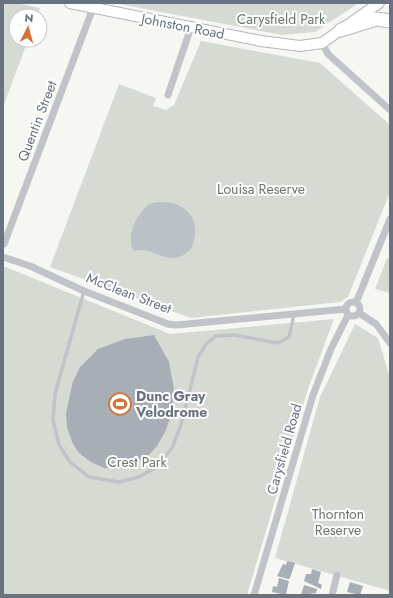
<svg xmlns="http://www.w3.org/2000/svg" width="393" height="598" font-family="Jost,sans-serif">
<rect width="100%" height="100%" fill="#f6f6f3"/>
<path fill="#d5dbd3" d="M3,3h13l24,5 -3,8h-21v24h12l-25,67z
M114,3h245l-44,29 -33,3z
M201,41l119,22 70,62v67l-42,105 -8,5 -149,16 -141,-51 69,-183 37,14 -3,8 13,4 8,-5z
M387,258l3,1v34l-15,-4z
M3,266l167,68 164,-15 -26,70 -61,206h-244z
M355,324l23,14 12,40v213l-115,-33 45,-161z"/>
<path fill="#bbc2c7" d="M160,202c28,-1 43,20 31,47 -21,22 -37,-4 -57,2 -9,-14 2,-36 14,-46 2,-2 8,-3 12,-3z"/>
<path fill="#a8aeb5" d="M154,335l15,27 5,27 -2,23 -6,18 -9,16 -12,13 -13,7 -13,3 -15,-1 -13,-6 -12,-9 -7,-11 -5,-15 -1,-14 7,-32 7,-14 18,-18 27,-10z
M287,561l8,2 -5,15 -2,1 -11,-3 6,-12 3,1z
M312,569l9,3 -3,11 4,2 -1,4 -17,-8 2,-7h5z
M279,578l10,3 -3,14 -14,-3 1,-6 4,1z
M350,582l13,4 -3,9 -13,-3z
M304,585l13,4 -1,4 -15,2z"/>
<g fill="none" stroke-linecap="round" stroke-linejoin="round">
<g stroke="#b3b6bb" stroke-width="12">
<path id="secondary" d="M70,3l191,38 39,5 22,-3 57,-40"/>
</g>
<g stroke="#b5b7bb" stroke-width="15">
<path id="highway" d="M341,30l35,-11 14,2"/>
</g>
<path stroke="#c0c3c7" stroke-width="3.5" d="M84,291l-29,103 -2,26 6,25 11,17 19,15 30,5 20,-5 19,-11 14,-18 9,-23 17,-68 8,-13 10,-8 18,-1 44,8 11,-6 5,-23"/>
<path stroke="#c0c3c7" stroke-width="7" d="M322,43l6,11 62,56
M168,95l23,-68
M4,244l89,-236
M3,257l27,9 54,25 84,33 8,1 170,-16
M346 309a7 7 0 1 1 14 0a7 7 0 1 1-14 0Z
M356,303l34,-84
M359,313l17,11 14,19
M254,595l59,-200 18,-46 17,-34
M332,595l5,-20"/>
<use href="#secondary" stroke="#fff" stroke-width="10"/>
<use href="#highway" stroke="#fff" stroke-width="13"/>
</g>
<defs>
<g id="stadium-ring" transform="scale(1.15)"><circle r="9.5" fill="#fff" stroke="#d27338" stroke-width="1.5"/><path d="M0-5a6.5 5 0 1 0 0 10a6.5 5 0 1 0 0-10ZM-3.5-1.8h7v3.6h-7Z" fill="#d27338"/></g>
</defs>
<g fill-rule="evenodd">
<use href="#stadium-ring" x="120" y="404"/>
</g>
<g text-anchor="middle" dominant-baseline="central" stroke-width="4" stroke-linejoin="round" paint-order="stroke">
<g font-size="14" fill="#677966" stroke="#fff">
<text x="281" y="19">Carysfield Park</text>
<text x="261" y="189">Louisa Reserve</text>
<text x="137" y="462">Crest Park</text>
<text x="338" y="514">Thornton<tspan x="338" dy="16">Reserve</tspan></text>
</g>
<g font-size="14" fill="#687281" stroke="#fff">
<text transform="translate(183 26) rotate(11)">Johnston Road</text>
<text transform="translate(37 121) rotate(-69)">Quentin Street</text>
<text transform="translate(129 293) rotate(21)">McClean Street</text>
<text transform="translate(284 449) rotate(-74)">Carysfield Road</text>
</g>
<g font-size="14" font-weight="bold" fill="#687281" stroke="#fff" text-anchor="start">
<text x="136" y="396">Dunc Gray<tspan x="136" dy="16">Velodrome</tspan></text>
</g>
</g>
<rect width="393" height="598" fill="none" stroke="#687281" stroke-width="8"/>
<g transform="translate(28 28) rotate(6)"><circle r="19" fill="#ffffff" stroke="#c3c7cd"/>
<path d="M0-3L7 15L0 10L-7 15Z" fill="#d27338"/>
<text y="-6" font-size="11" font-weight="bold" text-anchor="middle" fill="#687281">N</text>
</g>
</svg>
